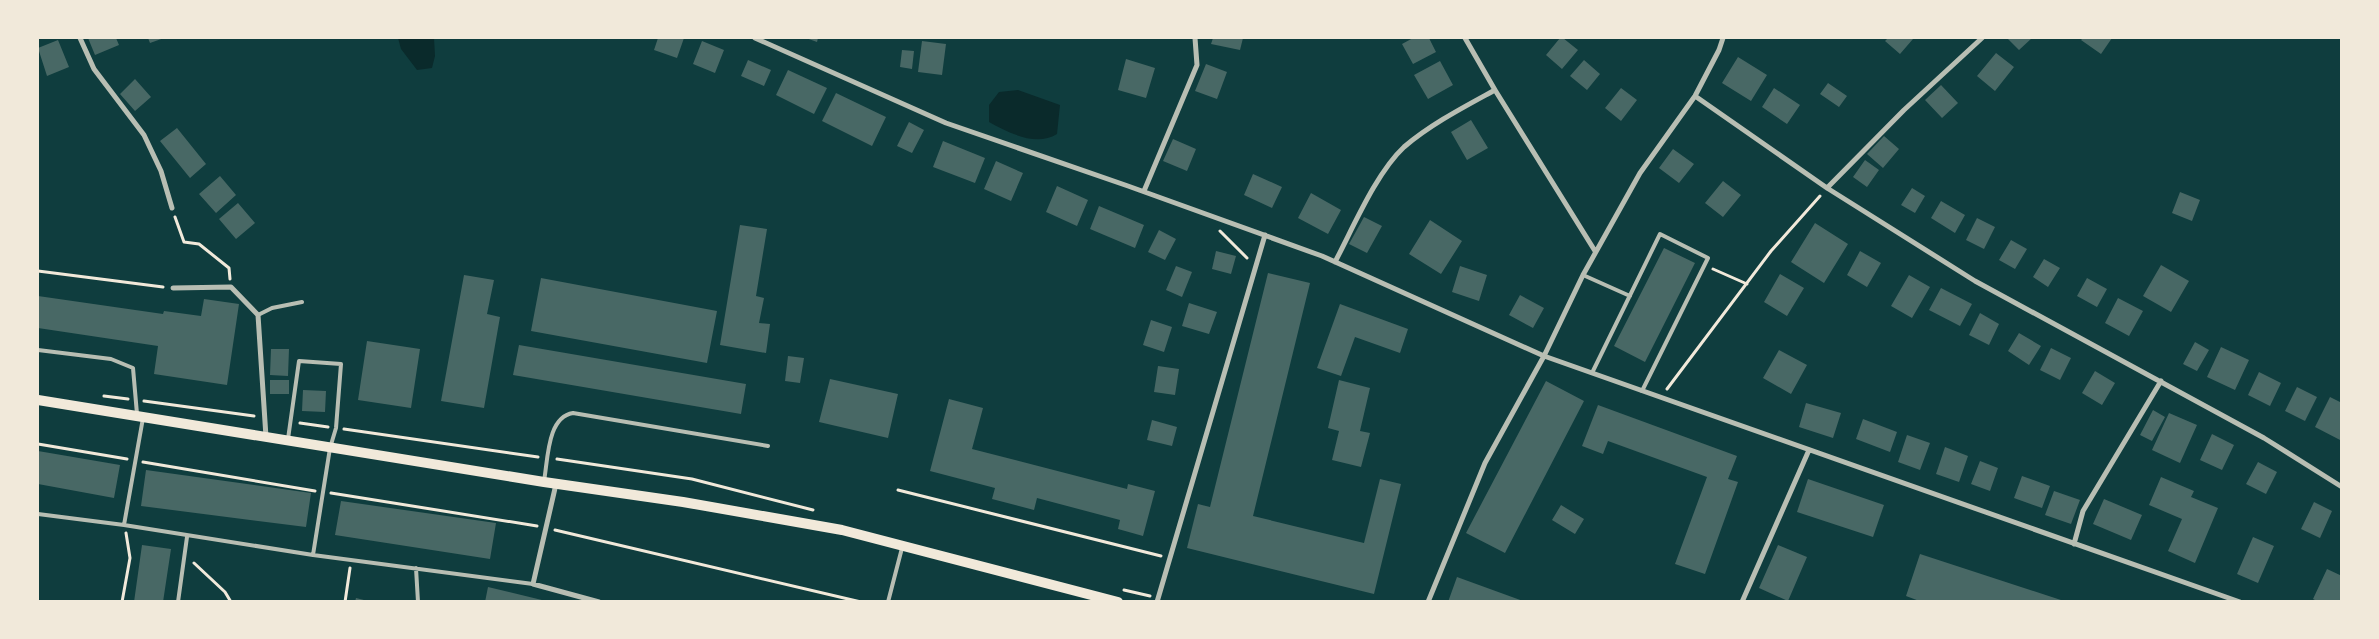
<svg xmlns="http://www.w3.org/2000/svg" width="2379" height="639" font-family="'Alegreya Sans',sans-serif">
<rect width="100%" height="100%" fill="#0f3d3e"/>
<path fill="#0a2a2b" d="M398,38h36l1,18 -3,12 -15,2 -16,-21z
M1018,90l42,15 -3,29c-21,13 -48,-1 -68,-12v-17l10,-13z"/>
<path fill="#486865" d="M88,38h28l3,7 -24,10z
M148,38h16l-14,5z
M658,38h26l-7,20 -23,-8z
M806,38h12l-1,4z
M1213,38h30l-3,12 -29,-6z
M1413,38h16l7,14 -23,12 -11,-20z
M1560,38h3l15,12 -16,19 -16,-14z
M1888,38h24l1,1 -13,15 -15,-13z
M2007,38h25l-13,12z
M2083,38h29l-11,16 -20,-14z
M58,40l11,27 -22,9 -9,-28z
M702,41l22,9 -9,23 -22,-9z
M922,41l24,3 -4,31 -24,-3z
M902,50l12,1 -2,18 -12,-2z
M1996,53l18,14 -19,24 -18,-15z
M1738,57l29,18 -16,26 -29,-18z
M1126,59l29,9 -9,30 -28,-8z
M748,60l23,10 -7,16 -23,-10z
M1584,60l16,14 -13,16 -17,-14z
M1440,61l13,24 -25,14 -14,-24z
M1206,64l21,8 -10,27 -22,-8z
M788,70l39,18 -13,26 -38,-19z
M135,79l16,18 -16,14 -15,-17z
M1828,83l19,13 -8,11 -19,-13z
M1941,85l17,18 -16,15 -17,-18z
M1621,88l16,12 -16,21 -16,-13z
M1774,88l26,17 -13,19 -25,-17z
M836,93l50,24 -14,29 -50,-25z
M1471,120l17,28 -21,12 -16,-28z
M909,122l15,8 -12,23 -15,-7z
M177,128l29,36 -16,14 -30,-37z
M1884,136l15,13 -16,19 -16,-14z
M1173,139l23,10 -9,22 -24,-10z
M943,141l42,17 -10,25 -42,-16z
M1673,149l21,15 -15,19 -20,-15z
M1865,160l14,10 -12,17 -14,-10z
M996,161l27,12 -12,28 -27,-12z
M1253,174l29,13 -10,21 -28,-13z
M220,176l16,19 -20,18 -17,-19z
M1723,181l18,14 -18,22 -18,-14z
M1057,186l31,14 -11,26 -31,-14z
M1912,188l13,8 -10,17 -14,-8z
M2180,192l20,8 -8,21 -20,-8z
M1311,193l30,17 -13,24 -30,-16z
M1941,201l24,14 -10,18 -24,-15z
M238,203l17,20 -19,16 -17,-20z
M1099,206l45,19 -9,23 -45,-19z
M1364,217l18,9 -15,27 -18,-9z
M1977,218l18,9 -11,22 -18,-9z
M1430,220l32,21 -21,33 -32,-20z
M1815,223l33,21 -24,39 -33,-21z
M740,225l27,4 -11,67 8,2 -5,25 11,1 -4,29 -46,-8z
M1159,230l17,9 -11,21 -17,-8z
M2011,240l16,9 -12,20 -16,-9z
M1664,248l31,15 -50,99 -31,-16z
M1216,251l20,5 -5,18 -19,-5z
M1860,251l21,12 -14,24 -20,-12z
M2044,259l16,9 -12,19 -15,-10z
M2161,265l28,16 -18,31 -28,-16z
M1176,266l16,6 -10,25 -16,-7z
M1460,266l27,9 -8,26 -27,-9z
M1268,273l42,10 -57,233 111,27 16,-64 21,5 -27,110 -187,-46 11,-44 12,3z
M1780,274l24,14 -17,28 -23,-14z
M464,275l30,5 -7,34 13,3 -16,91 -43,-7z
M1909,275l21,12 -18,31 -21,-12z
M541,278l176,33 -10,52 -176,-32z
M2087,278l20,11 -10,18 -20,-11z
M1941,288l31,16 -12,22 -31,-16z
M1520,295l24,13 -11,20 -24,-13z
M38,296l125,18 1,-3 37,5 3,-17 35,5 -12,81 -73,-11 4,-28 -120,-18z
M2118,298l25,13 -14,25 -24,-13z
M1189,303l28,9 -8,22 -27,-8z
M1340,304l68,25 -8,24 -45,-16 -14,39 -24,-8z
M1980,313l19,11 -10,21 -20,-10z
M1151,320l21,7 -8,25 -21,-7z
M2019,333l22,13 -12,19 -21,-14z
M367,341l53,8 -9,59 -53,-8z
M2195,342l14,8 -12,21 -14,-7z
M519,345l227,39 -5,30 -228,-39z
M2221,347l28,13 -14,30 -28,-13z
M2051,348l20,10 -11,22 -20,-10z
M271,349h18l-1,27 -18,-1z
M1779,350l28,15 -16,29 -28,-16z
M788,356l16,2 -4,25 -15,-2z
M1158,366l21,3 -4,26 -21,-3z
M2095,371l20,12 -13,22 -20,-12z
M2259,372l22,11 -11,23 -22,-11z
M830,379l68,15 -10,44 -69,-16z
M270,380h19v14h-19z
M1339,380l31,8 -10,43 10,2 -9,34 -29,-7 7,-29 -11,-3z
M1546,381l38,20 -79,152 -39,-20z
M2297,387l20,10 -12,24 -20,-10z
M303,390l23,1 -1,21 -23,-1z
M2330,397l12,6v38l-27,-14z
M949,399l34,9 -11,41 155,40 1,-5 27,7 -12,45 -25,-7 2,-9 -83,-22 -3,12 -42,-11 3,-11 -65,-17z
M1806,403l35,10 -8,25 -34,-11z
M1598,405l139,51 -9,23 10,3 -33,92 -30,-10 32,-87 -99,-36 -5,13 -21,-8z
M2153,410l12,7 -13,24 -12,-6z
M2169,413l28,12 -17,38 -28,-13z
M1863,419l34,13 -7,20 -34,-13z
M1152,420l25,7 -5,19 -25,-6z
M2212,434l22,11 -12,25 -22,-10z
M1907,435l23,8 -10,27 -22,-8z
M1945,447l23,9 -9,26 -23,-8z
M38,451l82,14 -6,33 -76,-14z
M1980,461l18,7 -8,23 -19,-7z
M2258,462l19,10 -11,22 -20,-10z
M146,470l165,23 -5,34 -165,-21z
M2022,476l28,10 -8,22 -28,-10z
M2161,477l33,14 -3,6 27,11 -23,55 -27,-12 14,-32 -33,-14z
M1808,479l76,26 -11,32 -76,-25z
M2054,491l26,9 -9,24 -26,-9z
M2104,499l38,16 -11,25 -38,-16z
M341,501l155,22 -6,36 -155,-24z
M2314,502l18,9 -12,27 -19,-9z
M1561,505l23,14 -9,15 -23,-14z
M2253,537l21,9 -16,37 -21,-9z
M142,545l29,4 -8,53h-29z
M1778,545l29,12 -19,44 -29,-13z
M1920,554l144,47v1h-142l-16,-6z
M2327,569l15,7 -2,26h-21l-6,-3z
M1457,577l66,24v1h-75z
M488,587l58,14v1h-61z
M356,598l12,3 -1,1h-12z"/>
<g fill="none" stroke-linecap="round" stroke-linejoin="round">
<path stroke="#f1e9da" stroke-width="3" d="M175,217l9,25 15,2 30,24 1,11
M1220,231l27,27
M1713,269l34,15
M38,271l125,16
M1667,389l104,-138 49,-55
M104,396l24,3
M144,401l110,15
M300,423l28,4
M344,429l194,28
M38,444l89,15
M557,459l135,20 121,31
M143,462l172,29
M898,490l263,66
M331,493l206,33
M555,530l306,72
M194,563l31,29 6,10
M1124,590l26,6
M122,602l8,-44 -4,-25
M345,602l5,-34"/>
<path stroke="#b8beb3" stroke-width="4" d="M1583,275l47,21
M258,315l14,-7 30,-6
M38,350l73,9 22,9 4,46
M1592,373l68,-139 48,24 -66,133
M544,481c4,-21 3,-64 29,-68l195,33
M38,514l86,11 19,-107
M124,525l189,30 17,-107 6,-20 5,-64 -42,-3 -11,78
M313,555l220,29
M416,568l2,34
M178,602l9,-65
M888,602l14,-54"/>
<path stroke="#b8beb3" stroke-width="5" d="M80,38l14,31 50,66 17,36 11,37
M755,38l191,85 182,63 194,70 222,100 696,246
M1465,38l30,52 100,161
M1695,96l132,92 148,93 289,157 78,49
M1827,188l77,-78 78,-72
M1144,191l53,-126 -2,-27
M1335,262c18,-34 41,-89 69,-115 27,-23 60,-40 91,-57
M173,288l58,-1 27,28 8,122
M556,484l-23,100 66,18
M2074,544l9,-33 78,-130
M1157,602l108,-367
M1428,602l57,-139 59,-107 39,-81 57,-102 55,-77 24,-46 4,-12
M1742,602l67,-152"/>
<path stroke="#f1e9da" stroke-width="10" d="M38,400l506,82 139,20 159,28 276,72"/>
</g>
<rect width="2379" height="639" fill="none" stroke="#f1e9da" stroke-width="78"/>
</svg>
